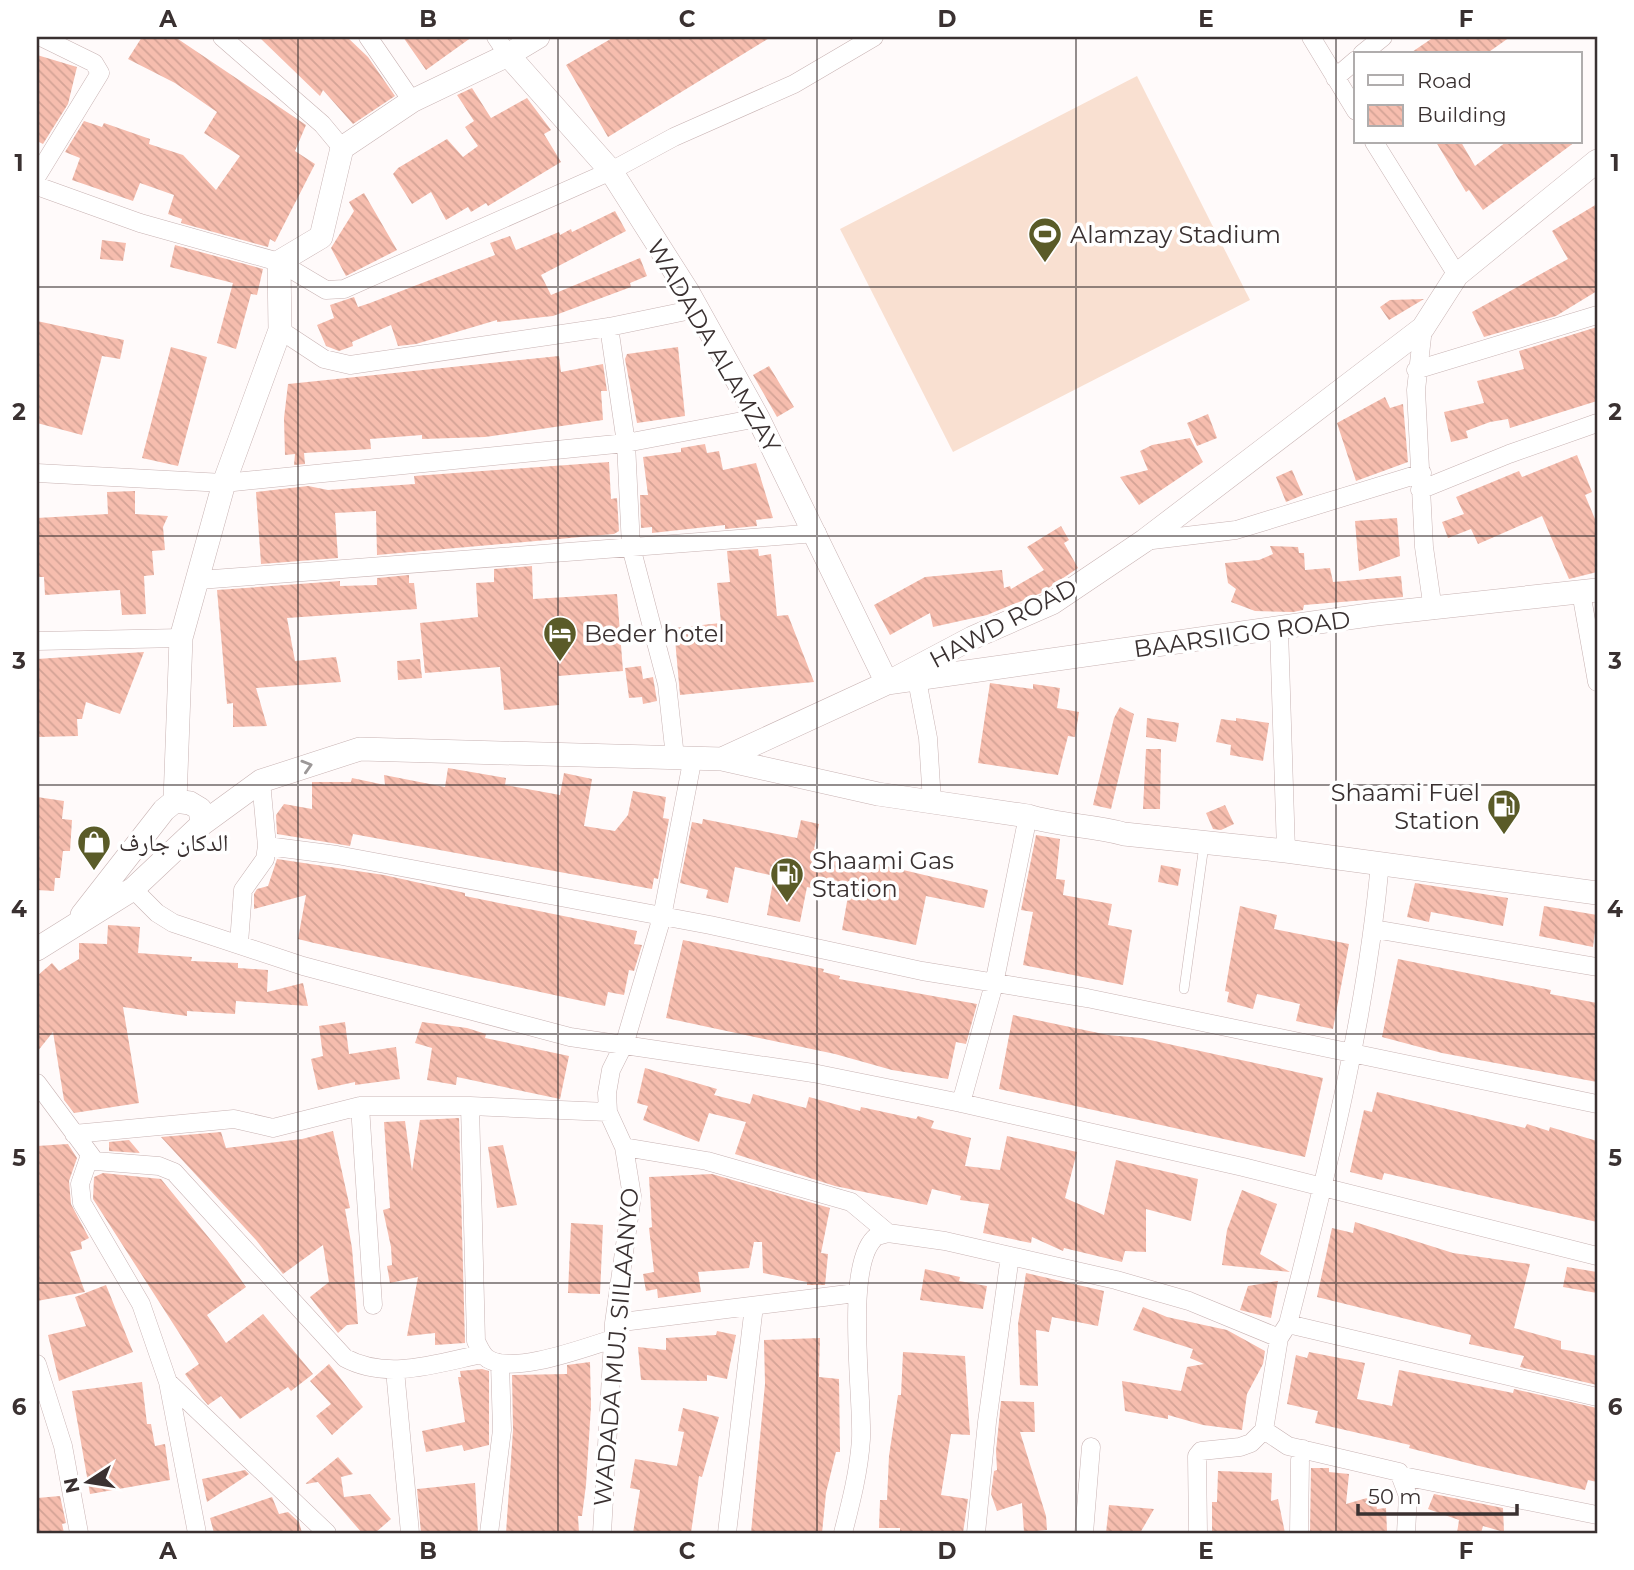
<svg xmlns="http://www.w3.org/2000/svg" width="1634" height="1570" font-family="Montserrat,'Noto Naskh Arabic',sans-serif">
<defs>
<pattern id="building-back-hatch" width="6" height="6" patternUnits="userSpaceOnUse" patternTransform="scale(1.75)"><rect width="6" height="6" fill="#f6bdae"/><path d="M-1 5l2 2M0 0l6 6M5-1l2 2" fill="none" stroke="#d4a396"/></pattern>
</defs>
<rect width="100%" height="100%" fill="#fffafa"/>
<path fill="#f9e0d1" d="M1137,76l113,224 -297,152 -113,-223z"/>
<path fill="url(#building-back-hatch)" d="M142,37h33l131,88 -11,26 20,13 -40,78 -5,-3 -2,8 -87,-24 1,-4 -14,-5 6,-19 -34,-12 -7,18 -61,-21 8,-22 -15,-6 19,-31 18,6 2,-4 46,16 -1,5 34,11 33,35 24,-34 -36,-23 13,-21 -42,-29 -47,-24z
M259,37h88l21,20 27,39 -42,28 -30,-34 -3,6z
M403,37h69l-46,33z
M614,37h157l-163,100 -42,-72z
M1434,37h76l-24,17h-77z
M37,55l40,12 -9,37 -25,40 -6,-3z
M472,88l19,30 36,-20 24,32 -7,4 17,28 -73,44 -2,-3 -15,9 -3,-5 -22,13 -15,-28 -19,12 -19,-30 5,-6 49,-29 16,18 15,-11 -13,-19 9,-6 -17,-26z
M1436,142h25l14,24 31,-24h69l-92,68 -14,-20 -3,2z
M364,193l33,57 -51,26 -15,-28 23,-37 -5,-9z
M1597,204v87l-41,25 -72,21 -12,-25 96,-53 -16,-28z
M615,211l11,20 -85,44 10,20 89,-37 7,18 -17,7 1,4 -78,29 -56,6v-2l-81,24 -18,2 -7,-21 -39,17 1,4 -14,5 -13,-5 -9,-21 17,-7 -4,-13 24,-8 4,10 12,-4 125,-48 -5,-12 20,-7 6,14 43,-18 1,3 11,-6 1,3z
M102,240l24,3 -3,18 -23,-2z
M175,245l88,24 -6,26 -6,-1 -15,55 -19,-6 16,-60 -63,-16z
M1424,299l-35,21 -9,-13 10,-7z
M37,321l87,19 -4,19 -18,-3 -20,79 -45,-12z
M1597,327v74l-87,27 -2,-9 -18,3 -24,9 2,7 -17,4 -7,-30 40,-9 -7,-22 47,-12 -5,-18z
M171,347l36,10 -29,109 -36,-8z
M678,347l7,69 -48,7 -12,-64 2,-5z
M559,356l2,16 42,-8 4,27h-6l2,29 -118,17 -63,2v-4l-52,4 1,10 -67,4 1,11 -11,1 1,-11 -10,1 -1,-37 4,-34z
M769,366l25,41 -17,10 -24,-42z
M1385,397l5,11 13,-4 5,58 -52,19 -19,-58z
M1208,414l9,24 -20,8 -10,-23z
M1190,438l13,24 -64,43 -19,-28 28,-7 -8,-19 12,-6z
M705,444l2,9 12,-2 4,19 33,-7 17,55 -17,2 1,6 -32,3v-4l-73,8v-6l-11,1 -1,-33h8l-5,-38 38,-5v-4z
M1577,455l15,37 -7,3 12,29v48l-28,7 -27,-63 -64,28 -7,-15 -23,9 -6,-16 22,-8 -8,-17 63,-26 3,6z
M609,462l2,37 6,-1 2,33 -5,3 -237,21 -1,-44 -41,2 3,45 -77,6 -5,-72 52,-6 20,4 87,-6 -1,-8z
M1292,470l11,25 -17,7 -10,-25z
M135,491v23l33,2 -5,11 2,23 -13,1 2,24 -10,1 2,38 -24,1 -2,-25 -75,5 -1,-18h-7v-59l71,-4 -1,-22z
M1397,518l3,38 -41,15 -4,-50z
M1061,526l8,14 -5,3 14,25 -37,25 -54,22 -54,12 -3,-14 -40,22 -16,-30 51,-28 77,-7 2,18 6,-2 1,3 33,-19 -17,-23z
M1270,546l28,1 1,6h5l1,17 25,-2 3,14 68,-6 2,21 -99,8 -1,5 -10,2 -38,-1 -24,-9 5,-13 -8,-6 -3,-20 34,-3 14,-6z
M758,549l1,7 12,-2 6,62 11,-1 26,67 -134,13 -6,-67 47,-5 -4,-40 13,-1 -3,-31z
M532,566l1,33 84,-5 6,77 -65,5 1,29 -55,5 -4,-43 -75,6 -5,-50 58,-6 -2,-34 18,-1v-13z
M409,575v8h5l3,26 -130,9 8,43 41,-4 5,25 -85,6 11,38 -34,1v-24l-6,1 -10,-114 123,-9v5l37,-1v-7z
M144,652l-24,62 -34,-12 -4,17h-5l1,17 -41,1v-78z
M420,659l2,19 -24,2 -1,-19z
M641,666l2,13 10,-2 4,24 -14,3 -1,-7 -13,1 -4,-30z
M990,683l43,6v-5l27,4 -3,20 22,4 -4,25 -7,-1 -10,39 -80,-12z
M1120,707l14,7 -23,95 -18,-4 21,-87z
M1147,718l32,5 -3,19 -30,-5z
M1236,718l33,5 -6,38 -33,-6 1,-10 -15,-3 5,-23 15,2z
M1146,749h15l-1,60h-17z
M448,768l58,10 -1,7 55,10 4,-22 28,6 -8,47 31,5 13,-16 5,-24 33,6 -3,21 6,1 -11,60 -4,-1 -2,11 -299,-55 -3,12 -73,-12 -1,-19 8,-11 28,5v-27h39l1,-4 33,7 -1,-10 61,12z
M37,797l27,4 -2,18 10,1 -2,31h-7l-3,27h-5l-1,13 -17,-1z
M1225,805l9,19 -13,6 -8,-1 -7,-16z
M703,819l94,19 4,-18 18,4 -5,25 174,41 -4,18 -58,-12 -10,49 -74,-15 6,-34 -41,-9 -7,35 -33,-7 7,-39 -39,-9 -7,36 -22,-5 2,-8 -28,-7 12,-61 10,2z
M1036,835l24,4 -4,40 9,1 -2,15 49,9 -4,21 24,5 -9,55 -100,-20 10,-53 -12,-2z
M277,859l107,16 81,18v3l172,35 -3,13 8,1 -8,26 -5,-1 -5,25 -16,-3 -3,14 -291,-63 -16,-4 8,-44 -52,14v-15l3,-5 11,-3z
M1161,865l20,4 -3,17 -20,-4z
M1415,883l93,15 -5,28 -72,-14 -2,10 -22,-5z
M1240,906l37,9 -3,14 75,15 -16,85 -37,-8 4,-17 -43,-10 -4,15 -26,-7 2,-10 -4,-1z
M1544,906l53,9 -4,32 -54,-11z
M108,925l32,2 -2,26 54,4 -1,4 47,2v5l30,2 -1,22 36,-9 5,23 -72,-5 -1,13 -48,-3v5l-64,-9 16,96 -65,10 -10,-13 -11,-68 -16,20v-76l15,-13 7,8 20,-12v-16l28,1z
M683,940l141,29 -1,3 17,4 -1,3 138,25 -11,40 -10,-2 -8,37 -56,-9 -57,-16 -169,-36z
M1398,959l153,31 -1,4 47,9v79l-155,-29 -60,-16z
M1013,1015l95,20 33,3 182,40 -18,79 -306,-68z
M345,1022l4,32 47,-7 4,32 -45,6v-3l-37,8 -7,-31 12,-3 -4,-30z
M422,1022l45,6 19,6 -1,4 84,18 -9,43 -103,-22 -1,8 -29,-5 5,-32 -17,-5z
M645,1068l72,21 -3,6 36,9 3,-10 53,14 3,-11 51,14 1,-4 55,12 2,-3 16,5 -3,7 40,10 -6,28 35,4 7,-34 70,16 -12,46 39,17 12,-55 82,19 -7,42 -45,-12v43l-21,-1 -3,11 -58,-14 -1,3 -31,-14 -1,6 -48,-10 6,-29 -29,-4 1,-4 -29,-7 -5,16 -92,-19 -100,-32 11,-32 -37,-9 -10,29 -56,-22 5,-14 -11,-3z
M1377,1092l148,36 2,-4 22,7 1,-4 47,14v81l-213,-49 -2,7 -32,-8 14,-62 8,2z
M459,1118l6,225 -30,2v-12l-28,3 11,-59 -28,6 -3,-17 5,-1 -1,-18 -8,-37 7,-2 -6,-86 21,-1 7,50 8,-51z
M333,1131l17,77 -5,1 7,39 6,76 -11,1 -9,8 -28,-36 19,-15 -6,-37 -40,29 -27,-34 -95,-103 60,-5 5,16 76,-9z
M129,1140l11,13 -31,-2v-9z
M68,1144l9,14 -8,23 2,23 18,34 -8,4 1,7 -12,3 15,40 -48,9v-155z
M503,1145l14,60 -20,3 -9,-61z
M103,1173l58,6 66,81 19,27 -39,28 19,28 37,-29 50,60 -22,17 -3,-4 -48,32 -19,-23 -13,9 -6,-7 -17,-24 14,-10 -106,-165 1,-22z
M712,1174l118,34 -9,45 7,1 -3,31h-18v-3l-44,-9 -1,-31h-8l-5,26 -51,4 3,20 -43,6 -1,-9 -11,2 -3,-17 11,-2 -5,-44 3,-1 -3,-50z
M1242,1190l35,14 -17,50 30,18 -68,-7 5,-35z
M1355,1222l98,31 77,11 -16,64 47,13v8l36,7v29l-77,-18 4,-11 -55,-12 2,-9 -154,-38 15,-69 21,5z
M571,1223l32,2 -3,69 -32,-1z
M1567,1267l30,5v21l-34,-6z
M925,1269l35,8 -1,4 28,5 -4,23 -63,-9z
M1026,1273l78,18 -6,35 -46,-9 -3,15 -13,-2 2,56 -18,-1 -2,-61z
M1278,1281l-7,37 -31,-8 8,-24z
M106,1285l27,67 -74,29 -11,-46 38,-9 -11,-29z
M1143,1307l24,10 60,13 38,21 -2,13 -16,30 -5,36 -39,-5 -35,-10v4l-43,-8 -3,-30 59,10 6,-24 17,-3 -14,-6 3,-9 -60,-19z
M717,1331l19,4 -9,44 -20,-4v6l-66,-1 -3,-33 28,3v-12l50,-3z
M820,1338l-1,39 20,2 1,73h-4l-10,41 -4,40h-71l14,-149 -1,-44z
M903,1352l62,4 5,79 -19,-1 -10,61 27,4 -5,34h-63v-5h-21l1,-28h7l2,-44 9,-61h3z
M1309,1352l56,11 -8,36 35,7 7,-36 114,23 1,-4 83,19v74l-9,-2 -3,10 -106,-24 -70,-18 1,-3 -95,-22 3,-12 -31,-7 9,-49 11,3z
M590,1362l1,44 -5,79 -4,31h-4l1,17h-73l7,-103 -1,-55 55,-1v-9z
M329,1364l34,43 -31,28 -16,-19 15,-12 -21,-23z
M482,1369l7,2v74l-25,6 -2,-6 -36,7 -4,-21 43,-9 -7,-45h3l-1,-6z
M142,1382l5,42h4l4,22 10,-2 5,36 -80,14 -18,-103z
M1001,1401l33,1 1,30h-15l26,84 1,14 -23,2 -2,-29 -25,8 -6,-17 3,-23 3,-1 -1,-19z
M683,1408l36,9 -17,60 -3,-1 -8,57h-58l7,-43 -10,-2 5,-29 42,7 7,-34 -6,-1z
M338,1457l15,17 -12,3 3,20 26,-3 21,25 -16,14h-13l-44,-51 -13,2z
M1311,1468h18v4l20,2 -3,30 28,-8 3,13 9,-1 1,23 -77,2z
M245,1470l4,4 -42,28 -5,-23z
M1218,1471l54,2 -1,28 7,-2 7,34h-73v-31h5z
M475,1483l3,50h-57l-4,-44z
M1434,1494l69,14 1,24 -21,-6 -2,7h-24l2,-13 -31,-11z
M60,1496l6,27 -4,1 2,9h-27v-35z
M272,1497l7,17 9,-2 11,10 3,11h-88l-4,-15z
M1109,1505l45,4 -14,24h-34z"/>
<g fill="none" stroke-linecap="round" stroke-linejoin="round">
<g stroke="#c8b3b3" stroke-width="10">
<path id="lane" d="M1184,989l20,-144"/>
</g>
<g stroke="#c8b3b3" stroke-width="19">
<path id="street" d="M222,37l100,87 20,24
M368,37l44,64
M496,37l12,18
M1311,37l45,74
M1362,54l21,-17
M1335,78l21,-18
M1374,142l83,133
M37,176l63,-103 -6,-10 -53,-26
M37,186l103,37 139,39 47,28 18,-1 267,-118 63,-34 120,-53 80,-47
M609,327l17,116 5,104 36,137 8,73
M1423,328l-7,62 8,157 9,63
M280,330l44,29 26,6 259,-38 87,-18
M1416,370l181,-55
M37,473l187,10 402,-40 132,-25
M1420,490l89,-36 88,-31
M1144,541l92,-11 186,-57
M199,580l618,-47
M1581,592l16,90
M1279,629l7,222
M37,641l144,-3
M917,680l11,58 4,64
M267,846l70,9 373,70 212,46 165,27 510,106
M133,889l24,24 16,10 130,43 267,71 243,36 148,30 282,64 354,89
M1374,929l223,38
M239,943l4,-53 22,-31 2,-13 -6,-65
M37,1083l58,78 64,5 15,6 171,186c43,23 93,5 137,-4
M961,1103l33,-119 34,-168
M360,1106l13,199
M470,1106l6,235c3,6 6,14 12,18 26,16 98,-12 125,-20
M74,1134l160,-15 39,9 87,-22h110l138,6
M624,1147l83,14 144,41 37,31
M90,1155l-10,29 2,19 59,101 27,78 29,151
M614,1323l242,-30
M1288,1324l309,73
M37,1364l26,82 16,87
M395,1370l15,163
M168,1382l159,151
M1264,1430l24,16 111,26 9,24 -2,37
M1403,1476l194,39
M489,1533l13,-103 -2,-67
M602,1533l12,-210 18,-127 -8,-49 -16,-35 -1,-19 4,-23 14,-28 37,-125 31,-160
M727,1533l27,-227
M843,1533c8,-31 16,-62 18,-94 2,-45 -18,-178 16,-203l11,-3 57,8 171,39 73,21 90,37
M976,1533l11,-111 23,-166
M1084,1533l7,-86
M1198,1533l-1,-77 4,-5 39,-4 11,-4 13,-13 15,-92 9,-14c39,-152 78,-305 92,-461
M1299,1533l1,-73 3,-11"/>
</g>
<g stroke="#c8b3b3" stroke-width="24">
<path id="secondary" d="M508,55l103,116 77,121 70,126 129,265 489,-69 221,-24
M722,759l156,35 150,22c32,10 64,9 96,18l162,17 311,42
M175,801l6,-163 43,-155 56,-153 -1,-68 42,-25 21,-89 70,-47 96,-46 30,-18
M82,915l82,-105 11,-9 15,2 10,6 2,15
M37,949l96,-60 69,-65 59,-43 99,-32 362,10 165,-76 85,-45 80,-35 92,-62 279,-213 34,-53 140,-114"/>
</g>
<use href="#lane" stroke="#fff" stroke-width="9"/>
<use href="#street" stroke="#fff" stroke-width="18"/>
<use href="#secondary" stroke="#fff" stroke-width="23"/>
</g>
<defs><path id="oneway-chevron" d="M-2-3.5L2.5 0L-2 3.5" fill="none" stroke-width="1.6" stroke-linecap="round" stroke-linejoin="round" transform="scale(1.75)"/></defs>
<use stroke="#9c9898" href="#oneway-chevron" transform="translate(307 766) rotate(-17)"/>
<path fill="none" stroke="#3a3131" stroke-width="2" stroke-opacity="0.55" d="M298,37v1496M558,37v1496M817,37v1496M1076,37v1496M1336,37v1496M37,287h1560M37,536h1560M37,785h1560M37,1034h1560M37,1283h1560"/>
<defs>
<g id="stadium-pin" transform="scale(1.75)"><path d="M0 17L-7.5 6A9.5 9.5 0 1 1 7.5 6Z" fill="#5a5b28" stroke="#fff"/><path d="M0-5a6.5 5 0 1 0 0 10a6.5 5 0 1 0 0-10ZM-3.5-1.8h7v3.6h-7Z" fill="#fff"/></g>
<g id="hotel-pin" transform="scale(1.75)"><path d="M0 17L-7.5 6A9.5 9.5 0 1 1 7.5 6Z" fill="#5a5b28" stroke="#fff"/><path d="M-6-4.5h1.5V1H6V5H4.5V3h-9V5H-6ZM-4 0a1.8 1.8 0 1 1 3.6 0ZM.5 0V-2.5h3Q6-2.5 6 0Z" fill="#fff"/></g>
<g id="fuel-pin" transform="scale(1.75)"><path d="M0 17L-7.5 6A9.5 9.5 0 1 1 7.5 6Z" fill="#5a5b28" stroke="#fff"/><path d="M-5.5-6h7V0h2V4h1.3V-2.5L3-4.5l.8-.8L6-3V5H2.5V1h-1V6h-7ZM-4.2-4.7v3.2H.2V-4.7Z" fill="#fff"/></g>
<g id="shop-pin" transform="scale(1.75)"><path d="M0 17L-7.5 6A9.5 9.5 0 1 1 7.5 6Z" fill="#5a5b28" stroke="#fff"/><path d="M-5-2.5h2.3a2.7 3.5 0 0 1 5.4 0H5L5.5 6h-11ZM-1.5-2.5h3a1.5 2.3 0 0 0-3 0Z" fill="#fff"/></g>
</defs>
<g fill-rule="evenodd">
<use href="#stadium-pin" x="1045" y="234"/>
<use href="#hotel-pin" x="560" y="633"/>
<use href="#fuel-pin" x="1504" y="806"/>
<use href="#shop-pin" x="94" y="842"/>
<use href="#fuel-pin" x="787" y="874"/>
</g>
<g text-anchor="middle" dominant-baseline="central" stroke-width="7" stroke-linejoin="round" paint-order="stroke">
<g font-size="24" fill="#3a3131" stroke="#fff" text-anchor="start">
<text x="1070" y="234">Alamzay Stadium</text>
<text x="584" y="633">Beder hotel</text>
<text x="1480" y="792" text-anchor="end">Shaami Fuel<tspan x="1480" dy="28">Station</tspan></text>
<text x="119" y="842">الدكان جارف</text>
<text x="812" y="860">Shaami Gas<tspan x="812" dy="28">Station</tspan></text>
</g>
<g font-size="24" fill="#3a3131" stroke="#fff">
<text transform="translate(714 346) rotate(60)">WADADA ALAMZAY</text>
<text transform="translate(1003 623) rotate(-28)">HAWD ROAD</text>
<text transform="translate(1242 634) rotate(-8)">BAARSIIGO ROAD</text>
<text transform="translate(616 1347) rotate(-85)">WADADA MUJ. SIILAANYO</text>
</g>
</g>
<rect width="1634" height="1570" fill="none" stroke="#ffffff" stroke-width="77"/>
<rect x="1354" y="52" width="228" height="91" fill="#ffffff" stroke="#b0adad" stroke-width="2"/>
<rect x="1368" y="75" width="35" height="10" fill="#ffffff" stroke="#b0adad" stroke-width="2"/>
<text x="1417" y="88" font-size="21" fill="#3a3131">Road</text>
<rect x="1368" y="105" width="35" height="21" fill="url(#building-back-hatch)" stroke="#b0adad" stroke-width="2"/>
<text x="1417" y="122" font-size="21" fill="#3a3131">Building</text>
<g transform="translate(88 1482) rotate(258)" stroke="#ffffff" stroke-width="5" paint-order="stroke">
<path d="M0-5L12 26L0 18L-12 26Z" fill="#3a3131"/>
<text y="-10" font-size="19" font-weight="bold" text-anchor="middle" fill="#3a3131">N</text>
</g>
<path d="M1358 1504v10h159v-10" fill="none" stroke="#3a3131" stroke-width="3.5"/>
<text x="1368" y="1504" font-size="21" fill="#3a3131" stroke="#ffffff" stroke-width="5" paint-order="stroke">50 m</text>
<rect x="38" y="38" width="1558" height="1494" fill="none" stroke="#3a3131" stroke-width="2.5"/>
<g font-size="23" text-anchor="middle" font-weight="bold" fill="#3a3131">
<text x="168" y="27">A</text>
<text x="428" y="27">B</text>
<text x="687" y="27">C</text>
<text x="947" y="27">D</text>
<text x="1206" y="27">E</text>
<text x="1466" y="27">F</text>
<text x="19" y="171">1</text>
<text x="1615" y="171">1</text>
<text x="19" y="420">2</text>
<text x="1615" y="420">2</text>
<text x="19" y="669">3</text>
<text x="1615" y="669">3</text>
<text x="19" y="917">4</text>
<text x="1615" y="917">4</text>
<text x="19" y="1166">5</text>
<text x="1615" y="1166">5</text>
<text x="19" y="1415">6</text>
<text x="1615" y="1415">6</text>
<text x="168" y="1559">A</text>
<text x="428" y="1559">B</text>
<text x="687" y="1559">C</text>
<text x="947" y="1559">D</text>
<text x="1206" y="1559">E</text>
<text x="1466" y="1559">F</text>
</g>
</svg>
